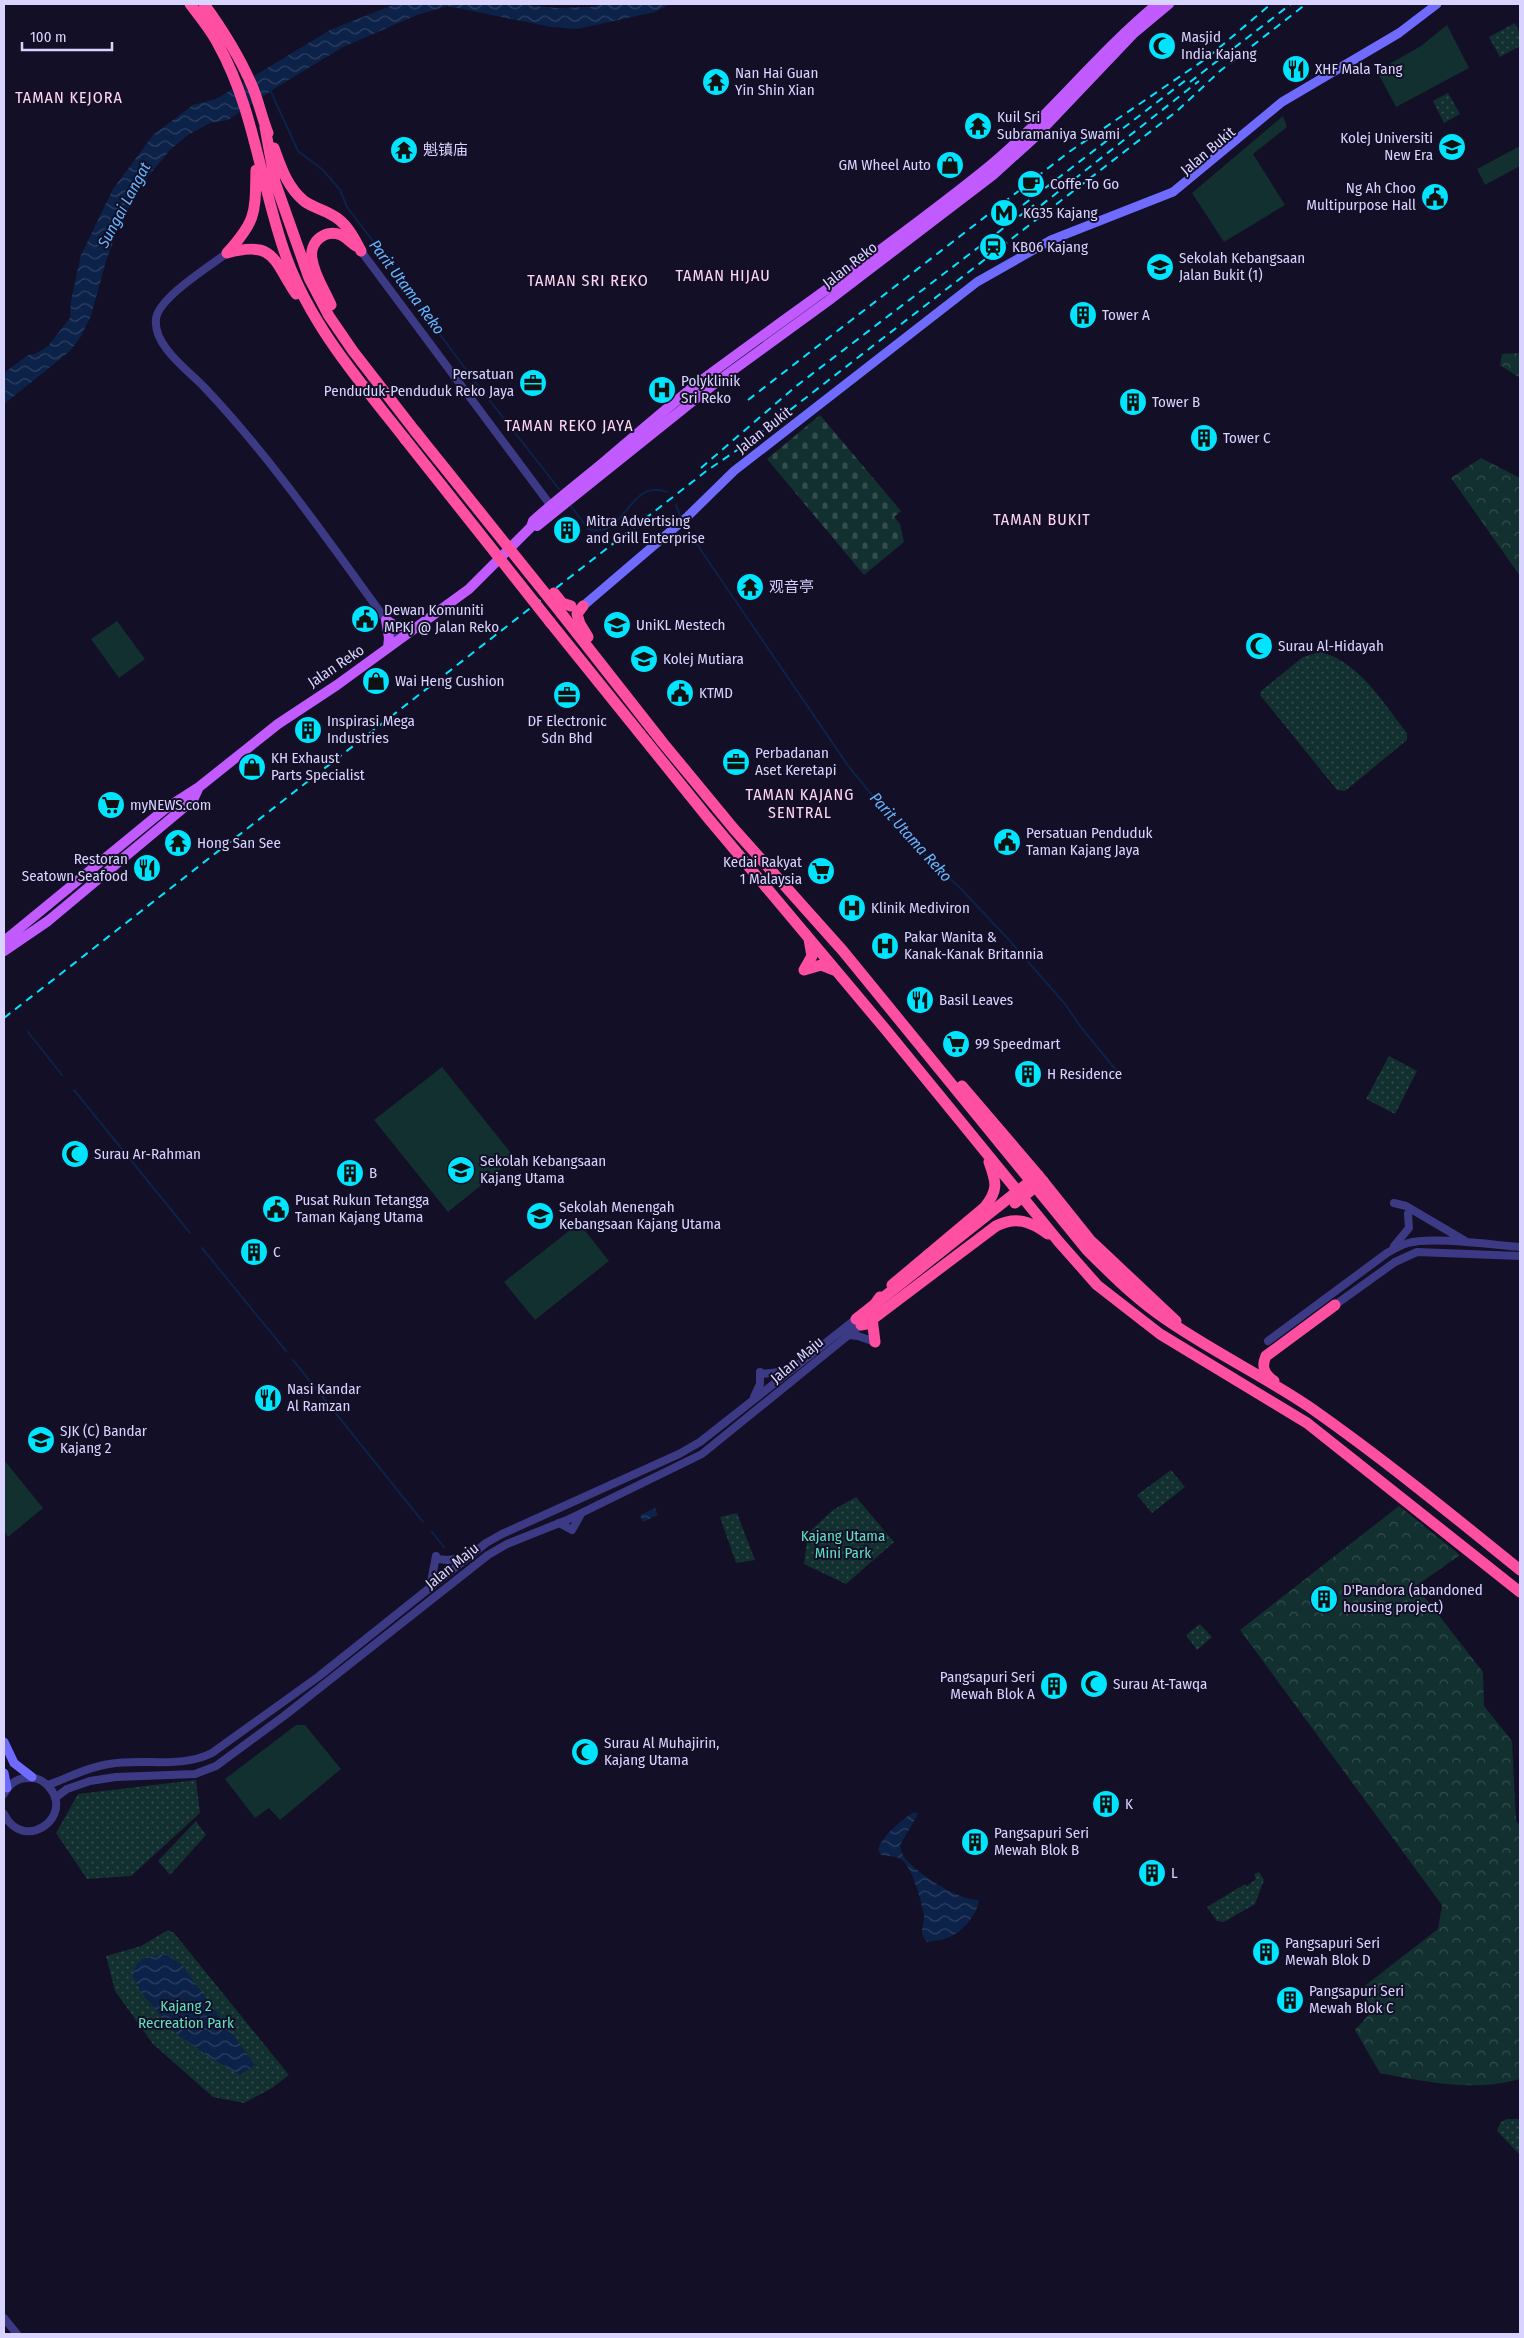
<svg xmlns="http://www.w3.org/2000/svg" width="1524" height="2338" font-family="'Fira Sans Condensed','Noto Sans SC',sans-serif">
<defs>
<pattern id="grass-dots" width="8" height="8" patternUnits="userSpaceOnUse" patternTransform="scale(1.25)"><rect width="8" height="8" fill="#12302f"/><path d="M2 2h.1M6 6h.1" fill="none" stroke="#344d4e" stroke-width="1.8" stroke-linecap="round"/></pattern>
<pattern id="forest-crowns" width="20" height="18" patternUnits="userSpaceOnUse" patternTransform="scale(1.25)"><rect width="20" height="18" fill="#12302f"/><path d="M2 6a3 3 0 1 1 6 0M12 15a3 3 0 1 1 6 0" fill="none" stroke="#344d4e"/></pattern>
<pattern id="cemetery-stones" width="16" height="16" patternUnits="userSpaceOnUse" patternTransform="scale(1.25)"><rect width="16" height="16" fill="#12302f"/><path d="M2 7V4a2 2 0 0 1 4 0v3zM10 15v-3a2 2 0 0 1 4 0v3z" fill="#344d4e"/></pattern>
<pattern id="water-waves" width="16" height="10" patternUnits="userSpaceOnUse" patternTransform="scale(1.25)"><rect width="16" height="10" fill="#0c2248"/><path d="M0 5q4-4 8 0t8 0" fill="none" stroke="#2f4163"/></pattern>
</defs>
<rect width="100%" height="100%" fill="#130f26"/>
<path fill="url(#grass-dots)" d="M1515,23l5,11v12l-20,11 -11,-20z
M1448,93l12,21 -16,9 -11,-22z
M1320,652c40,10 63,51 87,81v7l-62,51 -8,-1 -77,-95 1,-4 42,-34z
M1389,1056l28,15 -22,43 -29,-15z
M1171,1470l14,17 -33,26 -15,-18z
M856,1497l38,45 -48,42 -42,-20 4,-31 25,-23z
M737,1513l18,47 -19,3 -16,-46z
M1200,1624l12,13 -15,13 -11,-15z
M196,1780l4,33 -69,63 -44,3 -31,-46 22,-39z
M196,1821l10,14 -36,40 -12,-14z
M1259,1872l5,8 -9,24 -31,18 -7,-1 -10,-14 38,-23 2,2 9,-7 -2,-5z
M168,1930l6,3 115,142 -17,13 -28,15 -31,-6 -60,-53 -38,-53 -9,-35 35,-10z
M1507,2119h13v36l-23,-24 4,-9z"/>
<path fill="url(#forest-crowns)" d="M1520,353v25l-20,-13 2,-11z
M1481,458l39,20v98l-69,-98z
M1399,1506l61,49 -44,31 67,86 1,34 28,35 4,79 4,7v252c-45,13 -95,3 -140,-6l-25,-43 17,-19 -10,-23 76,-59 4,-24 -202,-275z"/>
<path fill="url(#cemetery-stones)" d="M820,415l81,96 -7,6 6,7 4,18 -40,33 -97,-116z"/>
<path fill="#12302f" d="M1447,25l22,43 -73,39 -19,-36 44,-25z
M1283,116l4,11 -34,27 32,51 -61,37 -32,-49z
M1520,146v20l-35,19 -8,-16z
M117,621l28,38 -26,19 -28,-39z
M442,1067l73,91 -67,54 -74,-92z
M579,1223l30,38 -74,59 -31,-38z
M4,1460l39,48 -35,29 -4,-6z
M296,1725h9l36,44 -61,51 -11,-12 -14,10 -30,-39z"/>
<path fill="url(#water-waves)" d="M395,4h119l43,4 34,-1 13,-3h66l-15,8 -78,17 -26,-2 -103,-21 -31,9 -74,32 -66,40 -49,33 -18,3 -22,12 -18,15 -20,24 -18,28 -12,22 -14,37 -15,55 -11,22 -11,14 -65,52v-31l24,-18 7,-1 13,-8 22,-28 1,-17 10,-46 32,-66 40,-54 40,-30 23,-6 114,-69z
M655,1508l3,7 -15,7 -3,-7z
M914,1812l4,2 -18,31c1,4 2,9 4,12 12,16 55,44 75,43 -2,16 -18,33 -32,38 -7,3 -13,2 -20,4 -9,-9 -3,-15 -3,-25 -1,-12 -13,-53 -23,-58 -5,-3 -14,-3 -20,-4l-3,-5c5,-15 22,-29 36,-38z
M166,1954l16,11 73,100 -15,10 -32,-19 -34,-24 -33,-40 -8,-16 2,-9 7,-8z"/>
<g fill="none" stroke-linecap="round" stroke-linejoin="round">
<path stroke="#0c2248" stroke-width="2" d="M270,90l28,61 25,19 17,20 7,17 69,91 7,13 49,67 87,111
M676,505l5,13
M571,506l17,23c38,12 40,-52 79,-37
M683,524l166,243 61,74 51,48 48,51 56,64 15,22 40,49
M28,1032l34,43
M74,1090l116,143
M202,1248l84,103
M293,1360l130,162
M432,1532l12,15"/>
<path stroke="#3d3a85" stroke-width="8" d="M361,251l193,259
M227,253c-17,13 -69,45 -71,66 -3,27 32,51 49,69 71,75 133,167 195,251
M1394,1203l12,3 61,36
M1394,1246l15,-18 -1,-14
M1335,1305l60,-43 22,-10 103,4
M848,1335l10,1 17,6
M1268,1341l119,-88c7,-4 14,-8 21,-10 24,-7 85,2 112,4
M762,1374l25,-3
M754,1397l6,-13v-12
M559,1523l13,7 9,-16
M438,1559l9,1 19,-2
M430,1587l6,-31
M48,1785c20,-7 39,-18 61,-21 34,-6 71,5 103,-11l106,-76 168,-134 16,-9 177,-80 21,-12 156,-123
M4,1794c5,-10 13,-16 24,-16 8,-1 16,3 21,9 26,29 -25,67 -45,27
M55,1798l12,-9 23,-8 26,-4 79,-3 21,-8 68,-50 204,-161 19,-11 60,-24 135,-66 159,-129
M4,2318l13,16"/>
<path stroke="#6f6bff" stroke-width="9" d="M583,606l103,-88 48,-47 243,-189 74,-42 122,-48 109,-90 117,-69 38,-29
M4,1742l10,21 18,14
M4,1773l3,15"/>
<path stroke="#c25bff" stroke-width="10" d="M537,526l177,-142 114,-83 165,-126 42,-38 98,-103 36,-30
M386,620l8,5 21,3
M386,620l3,18 -1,10
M4,941l161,-132 34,-22 79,-63 59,-39 132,-96 62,-62 2,-6c23,-21 48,-40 72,-60 32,-27 64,-55 97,-81 93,-69 188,-134 279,-207 64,-51 113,-117 176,-169
M4,951l44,-30 145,-121 6,-13"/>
<path stroke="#ff4fa3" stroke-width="11" d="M190,4c10,13 21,26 28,40 37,66 43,145 69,215 25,68 74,124 118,180
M204,4c19,26 36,53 49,84 6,15 9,30 15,45
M265,127l10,55 34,96 20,38 24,35 62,80
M274,148c7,19 13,39 30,53 8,6 20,9 28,14 14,7 22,22 29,36
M227,253c48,-13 46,7 69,41
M227,253c30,-33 28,-40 29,-83
M331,305c-6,-14 -17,-30 -19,-46 -3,-16 12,-31 29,-24 5,2 10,8 15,11
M583,606l-6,8 3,10 8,13
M561,613l102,130 71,86 109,122 244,299c22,22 44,44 70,63 48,35 102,60 151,93 73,51 143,108 212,164
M550,622l158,196 178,212 173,212 38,43 63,49 147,89 213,169
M804,970l8,-14 -3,-17
M804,970l17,-5 15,6
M962,1086l76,89 52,65 86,81
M892,1285l93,-78c14,-18 11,-25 4,-45
M872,1318l3,24
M856,1319l19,-15 5,-7
M861,1325l5,-1 130,-98c20,-10 34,-5 52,8
M1274,1381c-10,-7 -13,-14 -8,-25l69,-51"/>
<path stroke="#00e5ff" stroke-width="2" stroke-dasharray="8 6" stroke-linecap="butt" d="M1190,82l101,-78
M1023,205l163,-125
M1030,214l169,-133
M748,400l321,-248 138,-94 64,-54
M701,468l94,-81 239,-182
M4,1018l701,-546 41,-28 431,-333 43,-40 86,-67"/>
<path stroke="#ff4fa3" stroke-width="11" d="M415,431l146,182
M405,439l145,183
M554,593l8,10 9,3
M1015,1203l28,-22
M875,1304l163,-129"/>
</g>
<defs>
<g id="mosque-disc" transform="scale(1.4375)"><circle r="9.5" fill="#00e5ff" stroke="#130f26"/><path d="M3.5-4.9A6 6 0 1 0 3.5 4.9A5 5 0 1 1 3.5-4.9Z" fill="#111"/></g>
<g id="restaurant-disc" transform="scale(1.4375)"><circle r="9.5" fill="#00e5ff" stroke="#130f26"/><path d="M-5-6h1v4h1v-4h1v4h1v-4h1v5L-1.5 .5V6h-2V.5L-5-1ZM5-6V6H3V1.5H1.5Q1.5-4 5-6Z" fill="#111"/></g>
<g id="temple-disc" transform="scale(1.4375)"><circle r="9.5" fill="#00e5ff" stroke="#130f26"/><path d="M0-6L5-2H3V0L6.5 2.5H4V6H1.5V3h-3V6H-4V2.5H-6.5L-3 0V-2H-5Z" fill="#111"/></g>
<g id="university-disc" transform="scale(1.4375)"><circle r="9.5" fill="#00e5ff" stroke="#130f26"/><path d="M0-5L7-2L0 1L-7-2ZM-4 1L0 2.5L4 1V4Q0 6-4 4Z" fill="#111"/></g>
<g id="shop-disc" transform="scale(1.4375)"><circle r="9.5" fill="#00e5ff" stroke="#130f26"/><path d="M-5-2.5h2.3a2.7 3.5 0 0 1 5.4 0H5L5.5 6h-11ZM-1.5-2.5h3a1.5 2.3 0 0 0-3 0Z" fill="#111"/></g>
<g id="cafe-disc" transform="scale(1.4375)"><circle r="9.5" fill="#00e5ff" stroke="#130f26"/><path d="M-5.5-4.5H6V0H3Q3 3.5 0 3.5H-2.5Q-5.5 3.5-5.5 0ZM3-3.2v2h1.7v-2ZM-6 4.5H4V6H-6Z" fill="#111"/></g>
<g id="civic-disc" transform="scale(1.4375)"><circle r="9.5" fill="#00e5ff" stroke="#130f26"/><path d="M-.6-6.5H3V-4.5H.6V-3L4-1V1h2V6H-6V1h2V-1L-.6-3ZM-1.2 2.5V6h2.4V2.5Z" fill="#111"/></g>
<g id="metro-disc" transform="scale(1.4375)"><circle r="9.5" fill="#00e5ff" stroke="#130f26"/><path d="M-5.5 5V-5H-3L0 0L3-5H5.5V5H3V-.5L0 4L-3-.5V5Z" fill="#111"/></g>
<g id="station-disc" transform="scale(1.4375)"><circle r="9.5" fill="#00e5ff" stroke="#130f26"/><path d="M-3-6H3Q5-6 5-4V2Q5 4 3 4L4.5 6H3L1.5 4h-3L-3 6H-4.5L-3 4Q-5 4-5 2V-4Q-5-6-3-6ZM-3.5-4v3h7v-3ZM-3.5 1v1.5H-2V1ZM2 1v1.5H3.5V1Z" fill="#111"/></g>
<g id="school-disc" transform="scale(1.4375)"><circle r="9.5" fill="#00e5ff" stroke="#130f26"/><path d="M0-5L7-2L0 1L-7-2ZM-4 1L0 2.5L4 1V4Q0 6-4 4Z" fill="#111"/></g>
<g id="building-disc" transform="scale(1.4375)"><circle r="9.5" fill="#00e5ff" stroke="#130f26"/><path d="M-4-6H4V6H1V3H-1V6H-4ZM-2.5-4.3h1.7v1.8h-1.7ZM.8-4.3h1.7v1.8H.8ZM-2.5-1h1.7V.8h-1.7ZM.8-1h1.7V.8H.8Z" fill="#111"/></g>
<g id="office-disc" transform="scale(1.4375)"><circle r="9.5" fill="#00e5ff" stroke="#130f26"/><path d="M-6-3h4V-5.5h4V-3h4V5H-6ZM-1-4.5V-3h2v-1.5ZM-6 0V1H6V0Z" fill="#111"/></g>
<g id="hospital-disc" transform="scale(1.4375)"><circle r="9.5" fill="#00e5ff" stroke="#130f26"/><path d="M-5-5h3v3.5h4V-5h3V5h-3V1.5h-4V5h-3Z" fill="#111"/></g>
<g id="supermarket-disc" transform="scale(1.4375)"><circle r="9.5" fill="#00e5ff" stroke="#130f26"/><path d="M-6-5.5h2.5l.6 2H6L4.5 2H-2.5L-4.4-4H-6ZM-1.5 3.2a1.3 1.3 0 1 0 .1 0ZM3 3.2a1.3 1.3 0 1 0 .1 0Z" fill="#111"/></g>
</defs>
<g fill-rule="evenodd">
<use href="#mosque-disc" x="1162" y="46"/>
<use href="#restaurant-disc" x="1296" y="69"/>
<use href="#temple-disc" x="716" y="82"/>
<use href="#temple-disc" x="978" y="126"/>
<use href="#university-disc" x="1452" y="147"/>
<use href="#temple-disc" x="404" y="150"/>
<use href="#shop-disc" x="950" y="165"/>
<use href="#cafe-disc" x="1031" y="184"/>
<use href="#civic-disc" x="1435" y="197"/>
<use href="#metro-disc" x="1004" y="213"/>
<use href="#station-disc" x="993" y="247"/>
<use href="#school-disc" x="1160" y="267"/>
<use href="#building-disc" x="1083" y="315"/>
<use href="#office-disc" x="533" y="383"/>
<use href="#hospital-disc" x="662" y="390"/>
<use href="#building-disc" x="1133" y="402"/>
<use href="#building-disc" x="1204" y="438"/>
<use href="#building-disc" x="567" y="530"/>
<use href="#temple-disc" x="750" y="587"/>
<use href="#civic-disc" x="365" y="619"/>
<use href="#university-disc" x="617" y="625"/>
<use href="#mosque-disc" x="1259" y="646"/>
<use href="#university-disc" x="644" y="659"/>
<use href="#shop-disc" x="376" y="681"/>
<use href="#civic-disc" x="680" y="693"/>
<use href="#office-disc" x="567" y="695"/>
<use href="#building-disc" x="308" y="730"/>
<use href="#office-disc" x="736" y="762"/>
<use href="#shop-disc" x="252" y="767"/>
<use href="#supermarket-disc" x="111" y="805"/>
<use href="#civic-disc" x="1007" y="842"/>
<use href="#temple-disc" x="178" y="843"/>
<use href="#restaurant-disc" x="147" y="868"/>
<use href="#supermarket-disc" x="821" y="871"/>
<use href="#hospital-disc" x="852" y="908"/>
<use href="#hospital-disc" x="885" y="946"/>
<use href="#restaurant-disc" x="920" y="1000"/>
<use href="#supermarket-disc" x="956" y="1044"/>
<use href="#building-disc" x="1028" y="1074"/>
<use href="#mosque-disc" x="75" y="1154"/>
<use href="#school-disc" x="461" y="1170"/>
<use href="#building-disc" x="350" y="1173"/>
<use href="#civic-disc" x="276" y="1209"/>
<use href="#school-disc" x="540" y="1216"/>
<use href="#building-disc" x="254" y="1252"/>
<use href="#restaurant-disc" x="268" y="1398"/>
<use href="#school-disc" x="41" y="1440"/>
<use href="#building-disc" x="1324" y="1599"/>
<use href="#mosque-disc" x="1094" y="1684"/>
<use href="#building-disc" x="1054" y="1686"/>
<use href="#mosque-disc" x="585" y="1752"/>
<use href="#building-disc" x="1106" y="1804"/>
<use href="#building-disc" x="975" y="1842"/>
<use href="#building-disc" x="1152" y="1873"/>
<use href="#building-disc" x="1266" y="1952"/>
<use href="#building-disc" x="1290" y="2000"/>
</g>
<g text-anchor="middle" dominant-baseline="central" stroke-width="4" stroke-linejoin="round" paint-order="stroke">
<g font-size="15" fill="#d9d4ff" stroke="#130f26" text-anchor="start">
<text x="1181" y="37">Masjid<tspan x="1181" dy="17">India Kajang</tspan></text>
<text x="1315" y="69">XHF Mala Tang</text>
<text x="735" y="73">Nan Hai Guan<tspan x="735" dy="17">Yin Shin Xian</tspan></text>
<text x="997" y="117">Kuil Sri<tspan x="997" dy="17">Subramaniya Swami</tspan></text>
<text x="1433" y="138" text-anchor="end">Kolej Universiti<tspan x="1433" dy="17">New Era</tspan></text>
<text x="423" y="150">魁镇庙</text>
<text x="931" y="165" text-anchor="end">GM Wheel Auto</text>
<text x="1050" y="184">Coffe To Go</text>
<text x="1416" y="188" text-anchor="end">Ng Ah Choo<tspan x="1416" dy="17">Multipurpose Hall</tspan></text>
<text x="1023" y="213">KG35 Kajang</text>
<text x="1012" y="247">KB06 Kajang</text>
<text x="1179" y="258">Sekolah Kebangsaan<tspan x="1179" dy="17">Jalan Bukit (1)</tspan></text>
<text x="1102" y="315">Tower A</text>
<text x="514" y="374" text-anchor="end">Persatuan<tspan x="514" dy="17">Penduduk-Penduduk Reko Jaya</tspan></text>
<text x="681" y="381">Polyklinik<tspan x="681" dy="17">Sri Reko</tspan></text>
<text x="1152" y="402">Tower B</text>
<text x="1223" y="438">Tower C</text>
<text x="586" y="521">Mitra Advertising<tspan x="586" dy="17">and Grill Enterprise</tspan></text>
<text x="769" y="587">观音亭</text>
<text x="384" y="610">Dewan Komuniti<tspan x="384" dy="17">MPKj @ Jalan Reko</tspan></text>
<text x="636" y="625">UniKL Mestech</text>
<text x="1278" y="646">Surau Al-Hidayah</text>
<text x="663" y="659">Kolej Mutiara</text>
<text x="395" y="681">Wai Heng Cushion</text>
<text x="699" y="693">KTMD</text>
<text x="327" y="721">Inspirasi Mega<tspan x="327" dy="17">Industries</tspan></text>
<text x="567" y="721" text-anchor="middle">DF Electronic<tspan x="567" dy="17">Sdn Bhd</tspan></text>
<text x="755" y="753">Perbadanan<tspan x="755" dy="17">Aset Keretapi</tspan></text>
<text x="271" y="758">KH Exhaust<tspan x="271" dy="17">Parts Specialist</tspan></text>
<text x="130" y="805">myNEWS.com</text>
<text x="1026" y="833">Persatuan Penduduk<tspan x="1026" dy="17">Taman Kajang Jaya</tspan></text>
<text x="197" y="843">Hong San See</text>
<text x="128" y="859" text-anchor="end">Restoran<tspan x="128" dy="17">Seatown Seafood</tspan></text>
<text x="802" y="862" text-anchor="end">Kedai Rakyat<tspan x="802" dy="17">1 Malaysia</tspan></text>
<text x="871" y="908">Klinik Mediviron</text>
<text x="904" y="937">Pakar Wanita &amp;<tspan x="904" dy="17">Kanak-Kanak Britannia</tspan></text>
<text x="939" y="1000">Basil Leaves</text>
<text x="975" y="1044">99 Speedmart</text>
<text x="1047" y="1074">H Residence</text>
<text x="94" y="1154">Surau Ar-Rahman</text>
<text x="480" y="1161">Sekolah Kebangsaan<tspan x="480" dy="17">Kajang Utama</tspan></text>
<text x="369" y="1173">B</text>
<text x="295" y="1200">Pusat Rukun Tetangga<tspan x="295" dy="17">Taman Kajang Utama</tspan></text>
<text x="559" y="1207">Sekolah Menengah<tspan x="559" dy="17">Kebangsaan Kajang Utama</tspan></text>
<text x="273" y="1252">C</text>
<text x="287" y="1389">Nasi Kandar<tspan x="287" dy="17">Al Ramzan</tspan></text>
<text x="60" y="1431">SJK (C) Bandar<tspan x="60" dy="17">Kajang 2</tspan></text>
<text x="1343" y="1590">D'Pandora (abandoned<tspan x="1343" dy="17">housing project)</tspan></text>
<text x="1035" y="1677" text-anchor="end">Pangsapuri Seri<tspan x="1035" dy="17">Mewah Blok A</tspan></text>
<text x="1113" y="1684">Surau At-Tawqa</text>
<text x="604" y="1743">Surau Al Muhajirin,<tspan x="604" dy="17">Kajang Utama</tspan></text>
<text x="1125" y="1804">K</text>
<text x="994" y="1833">Pangsapuri Seri<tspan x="994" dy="17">Mewah Blok B</tspan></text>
<text x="1171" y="1873">L</text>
<text x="1285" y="1943">Pangsapuri Seri<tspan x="1285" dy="17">Mewah Blok D</tspan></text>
<text x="1309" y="1991">Pangsapuri Seri<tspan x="1309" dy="17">Mewah Blok C</tspan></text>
</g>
<g font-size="15" fill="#d9d4ff" stroke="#130f26">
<text transform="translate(1208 151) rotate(-40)">Jalan Bukit</text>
<text transform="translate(850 265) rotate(-38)">Jalan Reko</text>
<text transform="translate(764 430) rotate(-38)">Jalan Bukit</text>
<text transform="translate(336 666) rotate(-34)">Jalan Reko</text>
<text transform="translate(797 1360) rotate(-40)">Jalan Maju</text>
<text transform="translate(452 1566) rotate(-39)">Jalan Maju</text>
</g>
<g font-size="15" fill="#5fe0c0" stroke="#130f26">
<text x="843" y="1536">Kajang Utama<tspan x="843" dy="17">Mini Park</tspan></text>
<text x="186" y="2006">Kajang 2<tspan x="186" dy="17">Recreation Park</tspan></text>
</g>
<g font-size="16" letter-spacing="1" fill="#ffd6f0" stroke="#130f26">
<text x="69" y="97">TAMAN KEJORA</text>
<text x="723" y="275">TAMAN HIJAU</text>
<text x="588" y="280">TAMAN SRI REKO</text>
<text x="569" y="425">TAMAN REKO JAYA</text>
<text x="1042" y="519">TAMAN BUKIT</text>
<text x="800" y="794">TAMAN KAJANG<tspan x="800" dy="18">SENTRAL</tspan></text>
</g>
<g font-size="16" font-style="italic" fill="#62b6ff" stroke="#130f26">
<text transform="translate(124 205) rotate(-62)">Sungai Langat</text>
<text transform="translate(407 287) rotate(53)">Parit Utama Reko</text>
<text transform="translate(911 837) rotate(48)">Parit Utama Reko</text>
</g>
</g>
<rect width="1524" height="2338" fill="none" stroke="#d9d4ff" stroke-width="10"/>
<path d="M22 42v8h90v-8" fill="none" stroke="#d9d4ff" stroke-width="2.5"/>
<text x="30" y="42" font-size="15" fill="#d9d4ff" stroke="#130f26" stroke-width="4" paint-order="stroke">100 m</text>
</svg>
